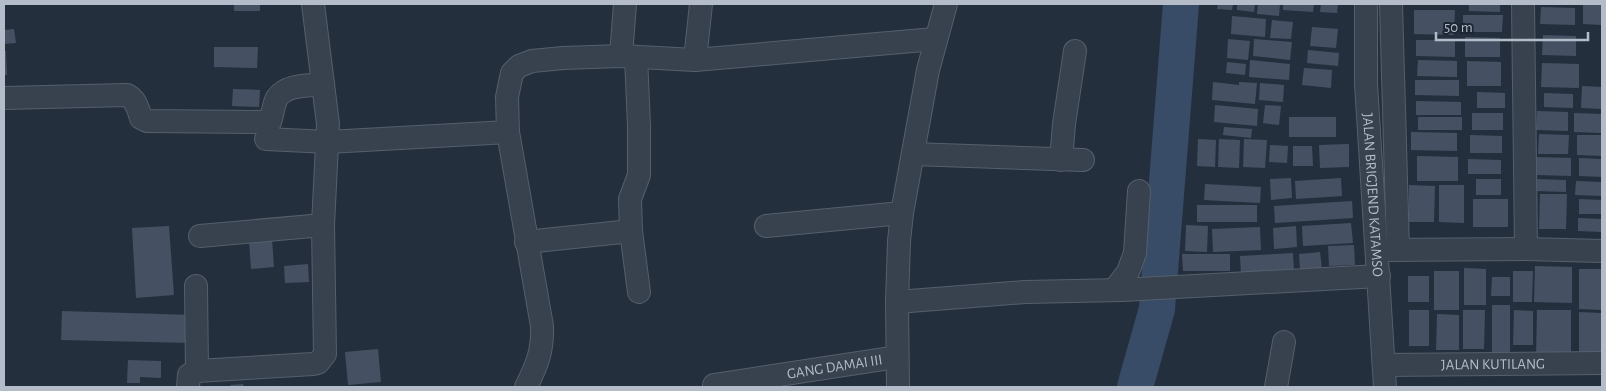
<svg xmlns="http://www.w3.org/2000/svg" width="1606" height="391" font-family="'Alegreya Sans',sans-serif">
<rect width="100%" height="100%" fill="#242f3e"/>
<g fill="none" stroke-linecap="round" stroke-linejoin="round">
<path stroke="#394c67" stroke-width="36" d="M1135,387l22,-78 24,-305"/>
</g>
<path fill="#455162" d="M234,4h26v7h-26z
M1218,4h15l-1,6 -15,-1z
M1237,4h18l-1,8 -17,-2z
M1258,4h22l-1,12 -22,-2z
M1283,4h31l-1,8 -30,-2z
M1321,4h17l-1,9 -17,-1z
M1469,4h31v8l-31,-1z
M1583,4h19v21l-19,-1z
M1541,7l34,1v17l-35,-1z
M1414,10h41l-1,25 -40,-1z
M1463,15h40l-1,17h-39z
M1232,16l34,3 -1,18 -34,-3z
M1272,20l21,2 -2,17 -21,-1z
M1312,27l26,2 -2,19 -26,-2z
M14,29l2,14 -12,1v-14z
M1543,35l33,1v20l-34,-1z
M1465,37l35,1v19h-35z
M1228,39l22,2 -2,19 -21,-2z
M1254,39l38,3 -2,18 -37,-4z
M1416,40h39v17l-39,-1z
M214,47h44l-1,21 -43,-1z
M1308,50l31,3 -1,13 -31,-3z
M4,51h2l1,24h-3z
M1250,60l40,4 -1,16 -40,-3z
M1418,60l39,1v16l-40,-1z
M1467,61l34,1v24h-34z
M1227,62l19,2 -1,11 -19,-2z
M1542,63l37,1v24l-38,-1z
M1304,68l28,2 -1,18 -29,-3z
M1415,80h44v16l-44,-1z
M1213,82l26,3v-3l18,1 -2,21 -43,-4z
M1260,83l24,2 -1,17 -24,-2z
M1582,86l20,1v22l-21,-1z
M233,89l27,1 -1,17 -27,-1z
M1477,92l28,1v15h-28z
M1544,93l29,1v14l-29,-1z
M1416,101l45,1v13h-45z
M1215,105l43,4 -1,17 -43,-4z
M1265,105l16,1 -2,19 -16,-2z
M1537,111l31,1v19l-32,-1z
M1472,113h31v17h-31z
M1574,113l28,1v19l-28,-1z
M1289,117h47v20h-47z
M1418,117h44v13h-44z
M1224,127l28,2 -1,9 -28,-3z
M1411,132l46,1v18l-46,-1z
M1539,134l30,1 -1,19h-30z
M1470,135l32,1v17h-32z
M1577,135h25v21l-25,-1z
M1198,139l18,1 -1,27 -18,-1z
M1219,139l21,1 -1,28 -21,-1z
M1244,139l23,1 -2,28 -22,-1z
M1349,144v23l-29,1 -1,-23z
M1270,145l18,1 -1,17 -18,-1z
M1293,146h19l1,20h-20z
M1417,156l41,1v24h-41z
M1537,157l34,1v18l-34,-1z
M1579,158l23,1v18l-23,-1z
M1468,159l33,1v14h-33z
M1291,178l1,20 -21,2 -1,-21z
M1341,178l1,18 -46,3 -1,-18z
M1476,179h25v16h-25z
M1536,179l30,1v12l-31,-1z
M1576,181l26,1v14l-27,-1z
M1205,184l56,3 -1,16 -56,-3z
M1409,185l26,1 -1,36h-25z
M1439,185h25v38l-25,-1z
M1540,194h27l-1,35h-27z
M1473,199h35v28h-35z
M1579,199l23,1v14h-23z
M1352,201l1,17 -78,5 -1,-17z
M1197,205h60v17h-60z
M1578,218l24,1 -1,13 -23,-1z
M1351,223l2,20 -50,3 -1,-20z
M1186,225l22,1 -1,26 -22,-1z
M169,226l5,69 -38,3 -4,-70z
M1296,226l1,21 -23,2 -1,-21z
M1260,227l1,23 -48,2 -1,-23z
M272,239l2,28 -23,2 -2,-28z
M1354,245l1,20 -26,1 -1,-20z
M1320,252l2,17 -22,1 -1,-16z
M1293,253l1,18 -53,3 -1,-18z
M1182,254h48v17h-47z
M308,264l1,18 -24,1 -1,-17z
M1535,266l37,1v36l-38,-1z
M1464,268l22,1v36h-22z
M1579,269h23v41l-23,-1z
M1434,271h25v39h-25z
M1513,271h20l-1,31h-19z
M1408,276h21v26h-21z
M1492,277h18v19h-19z
M1492,305h18v48l-18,-1z
M1409,310h20v36h-20z
M1463,310h22l-1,39h-21z
M1514,310l19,1v34h-20z
M1537,310h34v47h-35z
M62,311l131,4v28l-132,-3z
M1579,312l23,1v40h-23z
M1437,314l22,1v35h-23z
M378,349l3,33 -33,3 -3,-33z
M128,360l33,1v17l-21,-1v6h-13z
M243,384l1,3h-14v-2z"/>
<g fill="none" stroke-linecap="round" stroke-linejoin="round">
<g stroke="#565f6c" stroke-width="24">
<g id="minor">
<path id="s1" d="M1366,4v80l19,303"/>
<path d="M1391,4l7,246"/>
<path d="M1523,4l3,245"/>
<path d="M621,56l4,-52"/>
<path d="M636,57l3,69v49l-9,24 1,32 8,61"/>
<path d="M695,60l6,-56"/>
<path d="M4,98l123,-3c9,4 11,14 14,23l6,3 123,1c3,-8 3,-17 7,-24 9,-14 32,-12 46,-14"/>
<path d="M266,139l62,3 180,-10"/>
<path d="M913,154l170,6"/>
<path d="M1061,160l3,-36 11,-73"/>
<path d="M766,226l136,-13"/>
<path d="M200,236l123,-11"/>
<path d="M526,242l105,-11"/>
<path d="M1383,250l143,-1 76,2"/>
<path d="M196,286l1,85"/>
<path d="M1114,290l14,-18 7,-19 4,-62"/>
<path d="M897,302l128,-10 97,-2 257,-14"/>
<path id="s2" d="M1384,365l218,-2"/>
<path id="s3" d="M714,385l183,-28"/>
<path d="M188,387l1,-12 8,-4 116,-7 5,-1 7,-9 -2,-129 5,-101 -15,-120"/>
<path d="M526,387c11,-22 17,-36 16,-61l-34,-194 -1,-35 5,-24 7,-7 13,-5 31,-3 58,-2 74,4 240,-21"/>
<path d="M898,387l-1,-85 2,-61 3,-28 26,-143 18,-66"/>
<path d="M1276,387l8,-45"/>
</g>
</g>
<use href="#minor" stroke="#38414e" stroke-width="22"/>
</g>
<g text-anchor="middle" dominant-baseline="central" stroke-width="4" stroke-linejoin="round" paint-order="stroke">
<g font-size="15" fill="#b4bcc9" stroke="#1d2633">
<text stroke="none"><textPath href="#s1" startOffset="191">JALAN BRIGJEND KATAMSO</textPath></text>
<text stroke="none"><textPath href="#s2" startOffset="109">JALAN KUTILANG</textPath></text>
<text stroke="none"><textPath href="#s3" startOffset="122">GANG DAMAI III</textPath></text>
</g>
</g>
<rect width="1606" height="391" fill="none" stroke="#b4bcc9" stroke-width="10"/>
<path d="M1436 32v8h152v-8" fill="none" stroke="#b4bcc9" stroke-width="2.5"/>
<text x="1444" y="32" font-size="15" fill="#b4bcc9" stroke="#1d2633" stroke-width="4" paint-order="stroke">50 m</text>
</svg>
